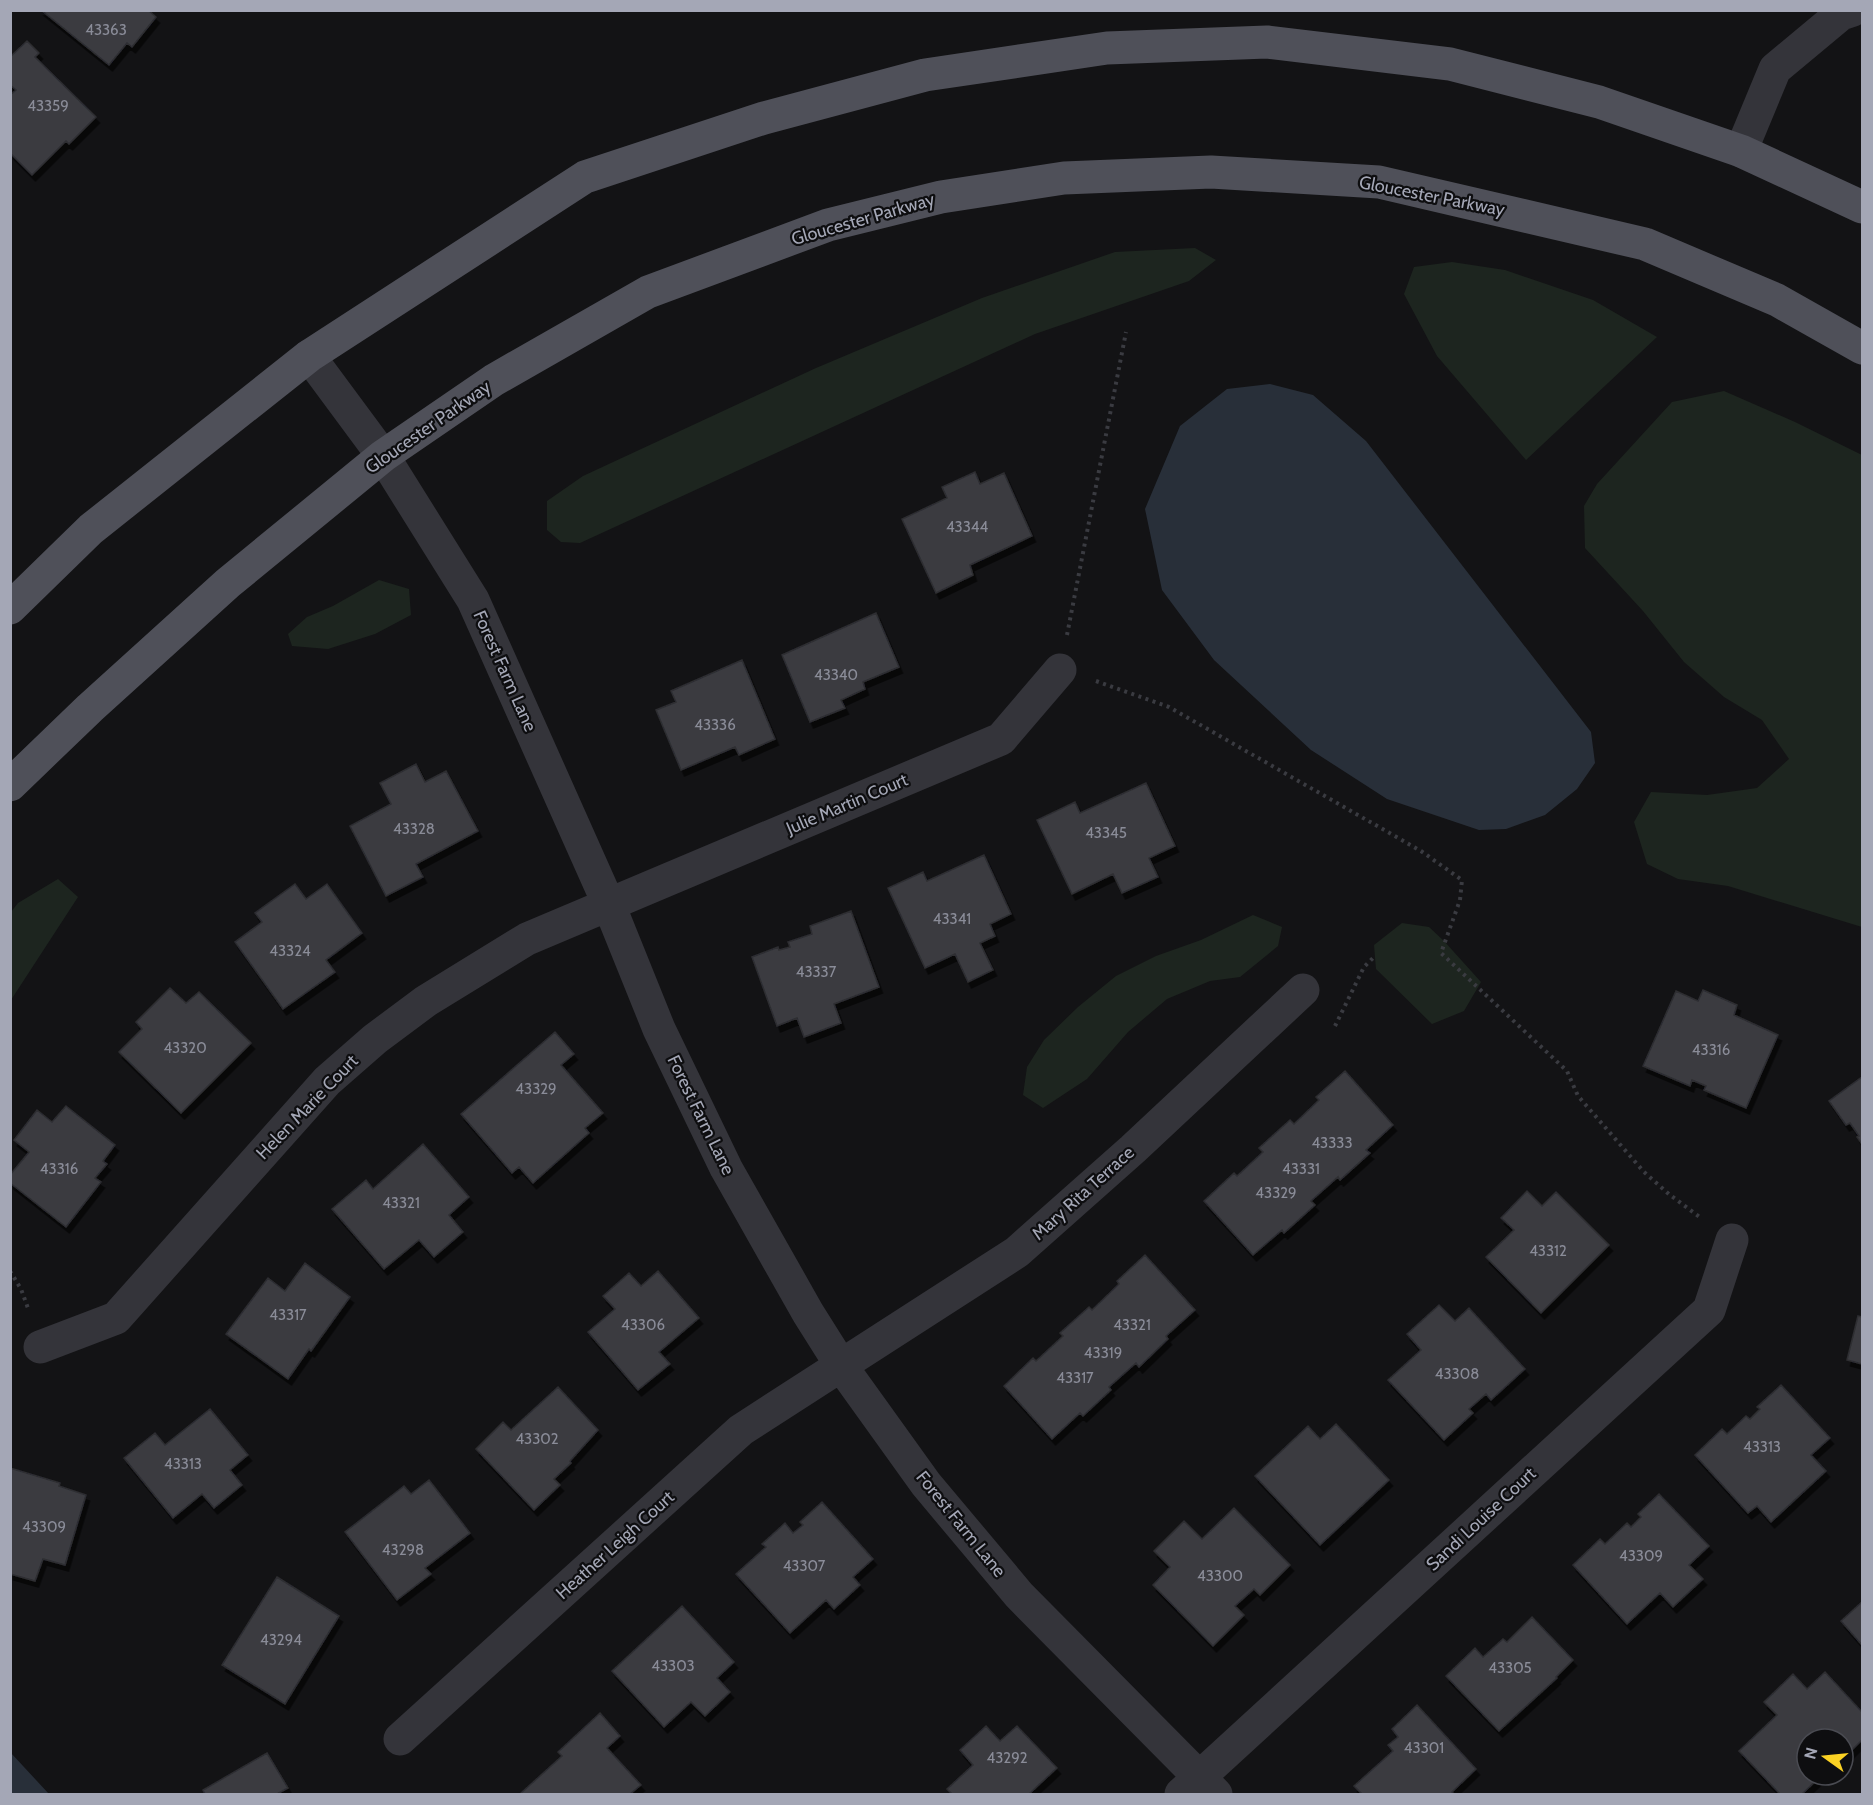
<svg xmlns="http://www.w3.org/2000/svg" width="1873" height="1805" font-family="Cabin,sans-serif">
<defs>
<filter id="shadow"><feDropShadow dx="3.5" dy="6" stdDeviation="0" flood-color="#0009"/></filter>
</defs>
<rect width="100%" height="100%" fill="#131315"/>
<path fill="#1d251f" d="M1195,248l21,12 -27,21 -154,53 -455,209 -19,-1 -14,-12v-29l36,-25 233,-108 166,-70 133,-46z
M1452,262l53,8 88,30 64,37 -131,123 -89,-104 -33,-62 10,-27z
M1724,391l71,31 67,33v472l-134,-41 -50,-7 -31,-15 -13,-42 17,-30 56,3 50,-7 32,-29 -27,-39 -38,-23 -40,-35 -41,-51 -58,-63 -1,-42 13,-22 75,-82z
M379,580l30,9 2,26 -36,19 -47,15 -36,-3 -4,-12 19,-17 26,-11z
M58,879l20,18 -67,103v-88l7,-9z
M1253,915l29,12 -4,19 -38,31 -30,4 -43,18 -39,33 -41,47 -44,29 -20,-13 4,-28 17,-27 34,-33 38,-31 40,-20 45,-16z
M1402,923l27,4 15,14 37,41 -17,29 -32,13 -56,-55 -2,-24z"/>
<path fill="#282f39" d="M1270,384l43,11 53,46 225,291 4,31 -18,26 -32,26 -39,14 -27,1 -92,-31 -76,-49 -97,-90 -52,-70 -17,-81 35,-83 47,-37z
M10,1753h1l38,41h-38z"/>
<path fill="#3a3b40" stroke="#2d2d31" stroke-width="1.5" filter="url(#shadow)" d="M41,10h107l8,7 -24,30 -5,-4 -18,22z
M27,41l12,12 -4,4 61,60 -27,27 -3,-3 -34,34 -22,-22v-58l6,-5 -6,-5v-28z
M975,472l5,12 24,-11 28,63 -62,29 3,10 -37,18 -34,-74 45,-21 -5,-11z
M876,613l23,54 -36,15 2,7 -24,11 4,8 -35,14 -28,-67z
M742,660l33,79 -36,16 -4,-8 -54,23 -25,-60 20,-8 -5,-11z
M416,764l9,18 21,-11 32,60 -62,33 7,13 -37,19 -36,-70 41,-22 -11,-21z
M1146,783l29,63 -26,12 9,19 -36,16 -9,-19 -41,20 -35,-74 38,-18 5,11z
M984,855l27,59 -21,10 5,12 -15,7 13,27 -25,12 -13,-28 -30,14 -37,-80 35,-16 4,9z
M295,884l11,15 21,-15 35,49 -36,27 9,12 -52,37 -48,-67 27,-20 -7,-9z
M851,911l28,76 -45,17 7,19 -37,14 -7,-19 -20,8 -25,-69 26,-10 1,3 11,-3 -2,-5 24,-8 -2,-8z
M170,988l16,15 13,-11 52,51 -70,70 -62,-61 23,-23 -6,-7z
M1703,990l34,15 -3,10 44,20 -32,73 -42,-18 2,-4 -14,-6 -2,6 -47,-20 33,-75 22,10z
M555,1032l19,22 -13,11 42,48 -18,15 4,5 -56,50 -14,-16 -7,6 -51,-59z
M1345,1071l48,54 -27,25 4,3 -30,27 -2,-3 -27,24 4,4 -31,28 -2,-3 -29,25 -49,-54 30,-28 3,3 26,-24 -4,-4 31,-28 4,4 25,-24 -3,-3z
M1862,1077v67l-5,-7 2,-1 -9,-13 -4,2 -17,-24z
M66,1106l49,39 -12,16 4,3 -12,14 6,4 -35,45 -56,-44v-8l19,-23 -15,-12 23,-30 15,12z
M423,1144l46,53 -20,18 14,17 -29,25 -15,-17 -35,29 -52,-60 34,-29 7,9z
M1527,1191l15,15 14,-14 53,53 -68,68 -55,-56 28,-27 -13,-12z
M1145,1255l50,55 -29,26 2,3 -29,28 -3,-4 -27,24 2,3 -28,26 -3,-3 -28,26 -48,-53 29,-28 3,3 27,-25 -3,-3 29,-26 3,3 27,-26 -2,-3z
M305,1263l45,34 -39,54 -2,-2 -21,30 -62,-45 42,-56 17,13z
M658,1271l41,47 -40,34 11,12 -32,26 -50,-58 27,-23 -12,-13 26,-23 12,13z
M1439,1305l16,16 14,-13 56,61 -34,31 -5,-6 -17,15 4,4 -29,27 -56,-60 33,-30 -14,-16z
M1858,1316l4,1v47l-15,-4z
M1781,1385l49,53 -19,17 15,16 -55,51 -14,-16 -9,7 -53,-58 27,-26 5,5 19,-18 4,3 10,-10 -3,-2z
M558,1387l40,43 -28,31 1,2 -17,16 6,6 -26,25 -58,-61 27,-27 8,8z
M210,1409l38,46 -18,15 12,15 -28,23 -12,-14 -29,24 -49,-60 31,-25 10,12z
M1336,1424l53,56 -69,65 -65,-69 53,-50 12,13z
M10,1468l50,15 -1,3 27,9 -21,70 -22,-6 -8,22 -25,-7z
M429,1480l41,53 -45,35 6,6 -34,26 -52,-68 59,-46 7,8z
M1659,1494l50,52 -20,19 14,14 -30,28 -13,-14 -33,31 -54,-59 27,-26 5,5 22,-21 4,4 10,-10 -3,-3z
M822,1502l51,57 -20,18 7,8 -26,24 -8,-9 -36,33 -54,-59 30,-27 -4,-3 23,-21 8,10 10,-8 -3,-3z
M1234,1508l56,57 -30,30 -6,-6 -19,17 9,9 -31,31 -60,-61 17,-18 -16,-16 30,-30 18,18z
M277,1577l62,39 -54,88 -63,-39z
M1862,1602v43l-21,-24z
M682,1606l52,56 -17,16 13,14 -25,24 -14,-14 -27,25 -52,-56z
M1532,1617l41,43 -17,17 1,1 -58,53 -53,-55 29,-28 8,9 20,-18 4,3z
M1825,1672l37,40v28l-19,19v-20h-36v36h15l-20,19h-22l-41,-43 38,-36 -13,-13 29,-28 14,15z
M1417,1705l59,64 -24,23 2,2h-92l-8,-8 39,-35 -5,-6 10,-8 -6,-8z
M600,1713l20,23 -13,12 34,37 -11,9h-110l42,-38 -4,-4z
M986,1726l14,15 17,-15 40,42 -28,26h-77l-5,-5 26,-24 -13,-15z
M267,1753l21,35 -11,6h-72l-2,-4z"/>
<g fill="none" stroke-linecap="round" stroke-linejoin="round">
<path stroke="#3a3b41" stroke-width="4" stroke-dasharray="3 4.5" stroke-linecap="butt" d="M1067,635l59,-303
M1096,681l73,26 252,144 41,29 -2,20 -19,53 126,118 11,25 66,76 26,23 31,23
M1335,1026l29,-59 11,-11
M10,1271l11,18 8,22"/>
<path stroke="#34343a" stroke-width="33" d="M1741,151l34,-82 66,-55 12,-4
M309,356l74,100 90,144 136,305 50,124 67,139 82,145 34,54 84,117 93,111 197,199
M40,1347l76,-29 211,-237 48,-42 51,-38 101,-62 474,-200 59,-69
M400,1739l341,-309 276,-178 116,-103 170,-159
M1181,1794l528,-484 23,-70"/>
<path stroke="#4f5059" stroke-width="33" d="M10,608l81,-79 218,-173 276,-179 179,-59 161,-43 182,-27 160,-6 183,22 149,38 142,49 121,56
M10,785l80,-77 138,-125 155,-127 111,-76 154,-88 180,-67 113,-28 123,-19 147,-6 168,10 266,62 132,56 85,48"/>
</g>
<g text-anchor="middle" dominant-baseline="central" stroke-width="4.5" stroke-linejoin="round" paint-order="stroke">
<g font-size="15" fill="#8a8c98">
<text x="106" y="30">43363</text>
<text x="48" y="106">43359</text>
<text x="967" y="527">43344</text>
<text x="836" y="675">43340</text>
<text x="715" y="725">43336</text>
<text x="414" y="829">43328</text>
<text x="1106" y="833">43345</text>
<text x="952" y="919">43341</text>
<text x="290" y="951">43324</text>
<text x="816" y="972">43337</text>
<text x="185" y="1048">43320</text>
<text x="1711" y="1050">43316</text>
<text x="536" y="1089">43329</text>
<text x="1332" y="1143">43333</text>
<text x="59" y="1169">43316</text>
<text x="1301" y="1169">43331</text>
<text x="1276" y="1193">43329</text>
<text x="401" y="1203">43321</text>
<text x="1548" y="1251">43312</text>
<text x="288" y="1315">43317</text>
<text x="643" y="1325">43306</text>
<text x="1132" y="1325">43321</text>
<text x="1103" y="1353">43319</text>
<text x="1457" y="1374">43308</text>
<text x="1075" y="1378">43317</text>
<text x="537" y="1439">43302</text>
<text x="1762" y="1447">43313</text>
<text x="183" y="1464">43313</text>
<text x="44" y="1527">43309</text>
<text x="403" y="1550">43298</text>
<text x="1641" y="1556">43309</text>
<text x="804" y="1566">43307</text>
<text x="1220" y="1576">43300</text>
<text x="281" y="1640">43294</text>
<text x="673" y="1666">43303</text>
<text x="1510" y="1668">43305</text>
<text x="1424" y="1748">43301</text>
<text x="1007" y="1758">43292</text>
</g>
<g font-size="18" fill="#a4a7b6" stroke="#0e0e10">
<text transform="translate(1432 196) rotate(11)">Gloucester Parkway</text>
<text transform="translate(863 219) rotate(-16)">Gloucester Parkway</text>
<text transform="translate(428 427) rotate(-35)">Gloucester Parkway</text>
<text transform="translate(505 671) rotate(66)">Forest Farm Lane</text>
<text transform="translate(847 804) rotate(-23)">Julie Martin Court</text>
<text transform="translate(307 1107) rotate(-46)">Helen Marie Court</text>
<text transform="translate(701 1115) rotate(64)">Forest Farm Lane</text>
<text transform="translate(1083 1193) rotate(-42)">Mary Rita Terrace</text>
<text transform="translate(1481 1519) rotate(-43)">Sandi Louise Court</text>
<text transform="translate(961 1524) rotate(51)">Forest Farm Lane</text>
<text transform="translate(615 1545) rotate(-42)">Heather Leigh Court</text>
</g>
</g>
<rect width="1873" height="1805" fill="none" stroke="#a4a7b6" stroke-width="24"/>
<g transform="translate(1825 1757) rotate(285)"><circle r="28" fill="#0e0e10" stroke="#4a4b52" stroke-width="1.5"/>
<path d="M0-4.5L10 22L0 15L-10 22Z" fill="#fbd224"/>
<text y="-9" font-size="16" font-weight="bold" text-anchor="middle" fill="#a4a7b6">N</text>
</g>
</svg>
